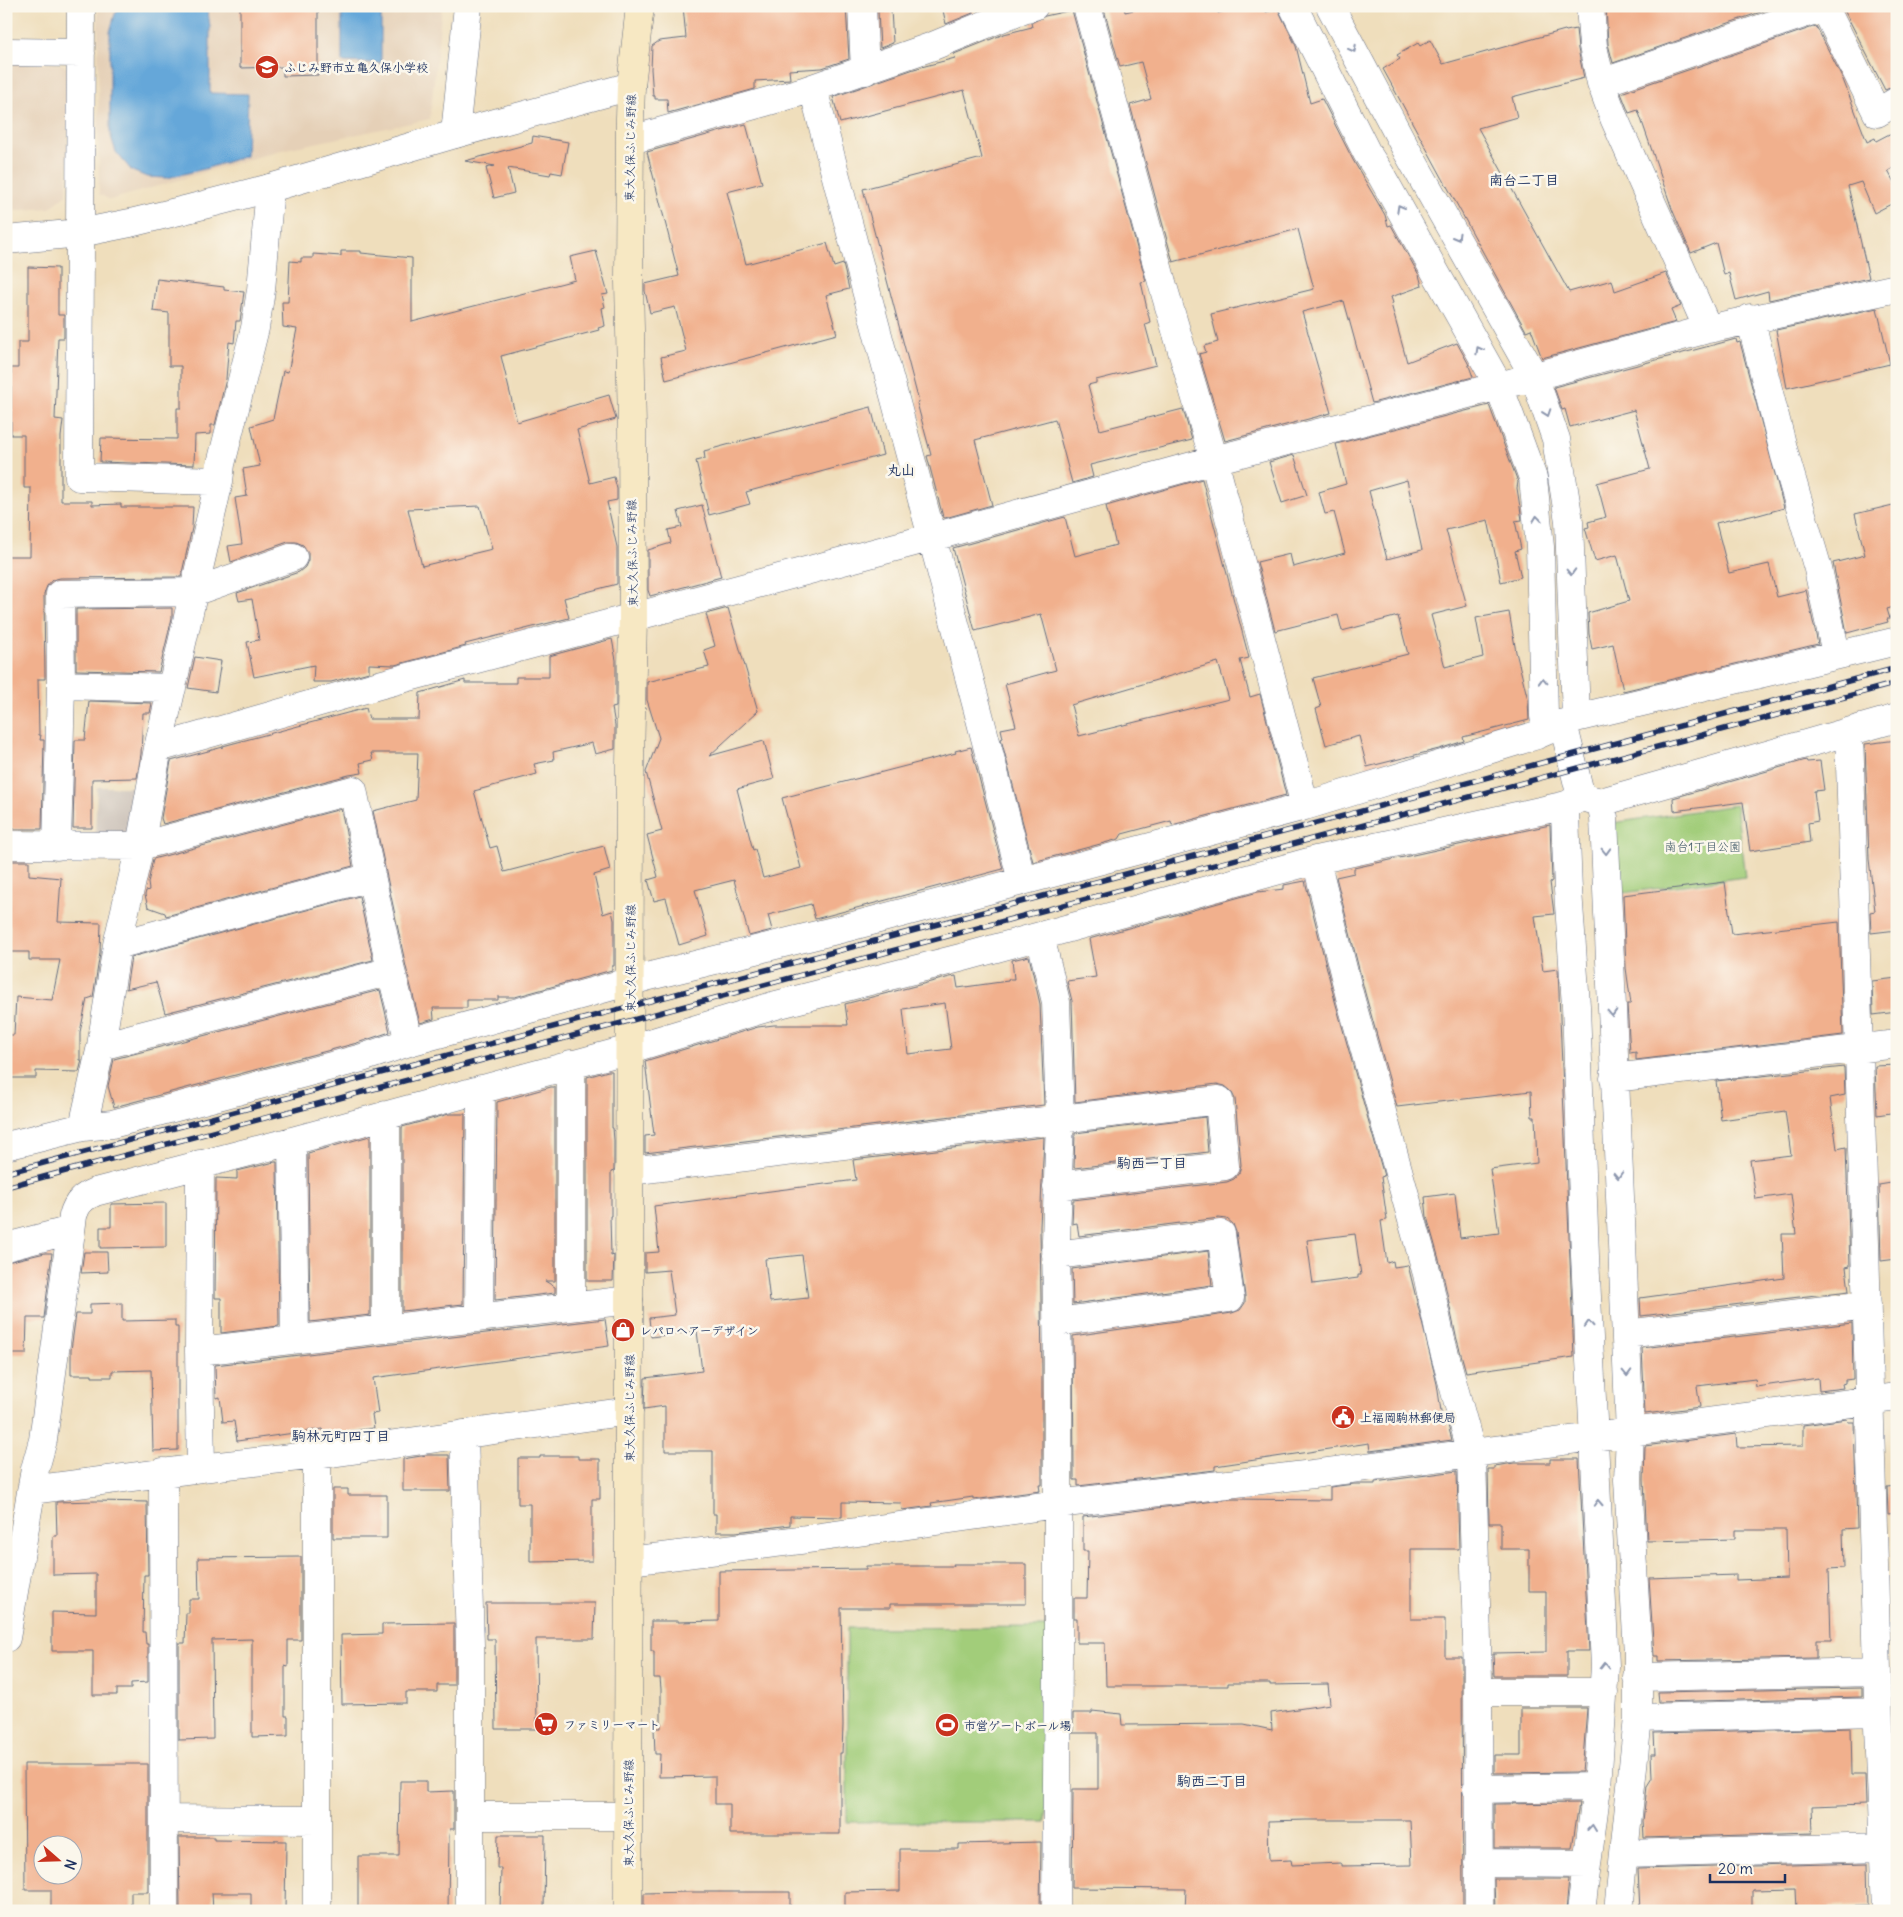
<svg xmlns="http://www.w3.org/2000/svg" width="1903" height="1917" font-family="Delius,'Klee One',sans-serif">
<rect width="100%" height="100%" fill="#fbf7ec"/>
<filter id="ink" filterUnits="userSpaceOnUse"><feTurbulence type="fractalNoise" baseFrequency=".02" numOctaves="2"/><feDisplacementMap in="SourceGraphic" scale="10" xChannelSelector="R" yChannelSelector="G"/><feConvolveMatrix kernelMatrix="1 2 1 2 8 2 1 2 1" color-interpolation-filters="sRGB"/></filter>
<filter id="wash" filterUnits="userSpaceOnUse"><feTurbulence type="fractalNoise" baseFrequency=".0096" numOctaves="4" result="noise"/><feDisplacementMap in="SourceGraphic" scale="20" xChannelSelector="R" yChannelSelector="G"/><feGaussianBlur stdDeviation="1.12" result="paint"/><feColorMatrix in="noise" values="0 0 0 0 0 0 0 0 0 0 0 0 0 0 0 0 0 1.4 0 .05"/><feComposite in="paint" operator="in"/></filter>
<g filter="url(#wash)">
<rect width="100%" height="100%" fill="#efdebc"/>
<path fill="#e5d0b7" d="M98,6h344l-12,113 -149,31 -171,50 -11,-6z
M6,63l56,1 7,6 -2,124 -17,14 -44,3z"/>
<path fill="#ccc2b9" d="M97,787h41l-8,44 -7,6 -28,-2z"/>
<path fill="#a2cd7a" stroke="#5e7e6c" d="M1736,805l9,72 -130,17 -3,-71z
M1047,1627l-1,195h-199v-194z"/>
<path fill="#65a7d9" stroke="#406b9c" d="M122,6h81l5,6 2,15v66l38,1 -2,62 -42,13 -37,9 -20,-1 -15,-6 -16,-19 -6,-19v-101l5,-18z
M342,6h39v57l-39,-1z"/>
<g id="blocks">
<path fill="#f1b08d" fill-rule="evenodd" d="M240,6h78v69l-35,1v-9l-43,1z
M683,6h163l3,53 -27,9 -33,2 1,9 -35,2v8l-87,24 -1,-14h-12v-3h-2l-2,-27 1,-23 7,-5 27,-3z
M942,6h30l1,7 -27,11z
M1103,6h21l1,6 25,-6h66l2,7 24,-7h23l1,6 12,-3 18,37 14,57 12,-4 31,61 32,55 3,11 3,-1 28,50 3,11 -31,11 2,6 -2,1 16,58 50,-19 11,20 5,14 -101,26 -28,-102 -42,11 29,101 -106,28 -26,-87 7,-2 -2,-6 14,-4 -7,-28 103,-25 -16,-60 -125,33 -43,-157 21,-6 -10,-37 -21,5z
M1606,6h172l-165,57 -5,-19z
M1842,6h55v79l-12,5z
M891,10l2,33 -13,5 -2,-37z
M1072,10l74,271 -5,1 9,40 -5,2 11,41 -60,15v3l-8,2 12,45 83,-21 9,31 -102,25 3,12 -21,6 -17,-64 -80,21 17,65 -47,13 -2,-1 -16,-61 4,-1 -14,-52 2,-1 -56,-213 119,-31 -18,-68 -124,33 -7,-26 81,-28 41,-11 -1,-4 50,-20 28,-7 -1,-4 14,-7z
M1816,26l26,51 25,65 8,-4 1,3 21,-11v36l-9,5 9,17v13l-23,12 -13,-31 -13,4 21,92 -100,22 -1,-9 -32,9 -7,-27 -5,2 -8,-32 -25,10 -19,-44 -34,-99 -9,3 -8,-20z
M1576,29l2,20 6,29 -72,19 5,20 -39,11 91,164 43,-12 3,11 51,-18 15,33 -10,4 5,12 -134,36 -11,-29 -5,2 -143,-262 17,-10 -3,-4 21,-12 2,3 10,-6 13,24 122,-34 1,1z
M746,124l16,59 -35,9 19,72 81,-21 7,24 9,-3 6,25 -23,6 11,39 -171,46 -5,-23 25,-6 -11,-44 -25,6 -5,-22v-7l34,-8 -32,-124z
M533,136l35,6 -6,32 -11,-2 -1,3 -42,-7 6,25 -20,5 -8,-30 9,-2 -30,-5 67,-18z
M341,251h20v2l51,5v64l163,-42 -5,-23 26,-6 12,43 -6,1 3,12 -3,1 3,18 -7,2 1,2 -98,26 16,66 92,-27 7,24 -39,11 13,53 24,-6 3,12v11l-10,2 10,45v37l-53,14 5,20 -104,26 1,2 -71,19 -26,-1v8l-38,10h-18l1,-17 -60,12 -7,-35 12,-2 -7,-41 -13,2 -2,-8 62,-21 6,-5 3,-7v-8l-5,-7 -7,-3h-8l-57,20 -3,-16 14,-2 -7,-46 12,-2 -4,-27 17,-3 -9,-40 22,-7 10,-48 5,1 9,-43 -14,-2 -1,-25h6l2,-41 11,1v-4h12v-4l28,2zM480,506l12,43 -70,17 -14,-57z
M28,267l30,1v47h6v23h-6l-3,81 8,1 -2,17v64h31v4l29,-1v3h72l-1,21 -11,49 -121,1 -8,2 -5,6 -3,8 1,85h-7l1,56h2l-1,5h4l-2,89h-36v-273h24l1,-68h-7v-53h-13v-67h7v-26h10z
M157,279l67,8v3l20,2 -4,29h-4l-2,22 -5,-1 -3,37 -11,46h-4v9l-16,1 -1,30 -94,-3 1,-24 76,1v-31h4v-42h-12v-53l-16,-2z
M1877,308l13,56 -103,24 -11,-58z
M1736,339l1,4 3,-1 44,166 -29,8v-2l-39,9 13,50 40,-9 8,33 29,-7 12,54 -195,47 -10,-47 -21,5 -3,-15 -1,-21 41,-12 -12,-46 -22,6 -10,-33 4,-1 -1,-5 18,-5 -9,-34 53,-14 -16,-59 -64,17 -5,-18 -3,1 -8,-23z
M1489,405l29,77 -1,6 5,32 -7,1 6,28 -6,2 6,26 -20,5 -13,-62 -42,10 21,76 -36,9 14,52 38,-10 -7,-39 33,-6 7,40 12,48 1,20 -66,17 1,4 -25,8 -72,18 -8,-31 -33,9 -10,-36 5,-2 -8,-29 95,-24 -10,-38 -56,15 -4,-16 -63,16 -18,-69 33,-8 3,13 52,-14 -11,-41 -9,2 -6,-22 27,-8 -10,-40zM1407,480l15,70 -35,9 -18,-68z
M871,407l12,48 -137,37 4,12 -41,11 -13,-54 9,-2 -1,-8z
M1294,455l13,40 -25,8 -13,-41z
M1202,479l47,179 -9,2 10,37 10,-3 26,101 -114,30 -1,-4 -49,13 -3,5 -86,23 -32,-123 2,-1 -2,-9 15,-3 -11,-42 51,-14 -15,-56 -66,17 -22,-83 112,-31 10,39 41,-11 -10,-39zM1218,662l11,37 -150,37 -8,-31z
M702,505l19,72 -71,19 -2,-6v-40l23,-7 -3,-13 14,-3 -4,-16z
M1893,505l4,17v84l-10,3 3,10h-3l1,3 -41,11 -14,-70 32,-8 -10,-41z
M172,608v10l-13,54 -83,-2v-61z
M728,608l30,103 -49,45 55,-15 10,38 -37,10 16,61 2,-1 8,29 38,-10 -19,-70 174,-45 -1,-2 16,-4 32,122 -188,50 -4,-15 -43,11 4,15 -23,6 -15,-56 -39,10 13,46 -29,9 -13,-47 -12,3 -6,-21 10,-3 -11,-42 15,-4 -16,-59 13,-34 -12,-38v-18l62,-15 -5,-17 11,-4 -9,-32z
M612,639l4,21v47l-4,1 3,17v24l-20,5 -3,-11 -39,9 1,8 -20,4 3,10 -63,17 16,57 7,-2 7,26 100,-26 6,24 -16,5 9,39 9,-3 2,9v46h-2v4l-97,27h-17v3h-31v8h-34l1,11 -14,4 -14,-56 -33,-156 43,-11 2,-47h-47l2,7 -13,3 2,10 -13,2 -186,49 -2,-6 10,-57 52,-14v-1l143,-38 3,11h50l1,-26 45,-13v3h51v-6h33v-21z
M195,657l26,4 -5,31 -28,-4z
M89,701l63,2 -2,10h-7l-2,41 -4,24 -45,1v49h-19l2,-88h10z
M1897,740v190l-26,3 -1,-21 5,-1 -6,-52 -4,-115z
M1806,760l1,2 13,-1 4,29 -10,1 4,30 -10,2 2,19 -60,9 -7,-49 -69,9 -1,-13z
M341,809l12,57 -187,50 -1,-3 -17,-6 -3,-12 1,-4 3,-1 -1,-7 5,-24z
M1550,825l2,56 -2,1 4,32 -19,2 8,55 15,-2 16,388 -108,15 -10,-36 -14,-66 -15,-53 -2,-20 30,-4 5,45 39,-5 -9,-64 47,-6 -2,-46h-3l-1,-26 -134,16 -32,-114 -29,-116 18,-4v-5z
M6,861h23v14l32,3 -3,44 43,1 -1,30 -7,44 -6,2 -7,33v28h2l-3,12 -43,-1v7h-30v-43h8l2,-38 36,3 8,-40h-31v-8h-20l1,-27h-4z
M1305,881l30,120 49,175 -3,1 6,43 -6,1 6,42 6,-2 1,6 14,-2 29,119 5,34h4l6,22 -82,11 -1,-8 -154,23v4l-137,16v-6h-4l-1,-144 159,-23 8,-3 5,-7v-7l-9,-64 -3,-8 -6,-5 -8,-1 -140,18 -2,-13 -5,1 1,-24 154,-18 7,-3 5,-6 2,-8 -6,-66 -4,-8 -6,-5 -8,-2 -142,18 -3,-101 -5,-20 29,-4 -7,-38 169,-47 26,-3v-4zM1355,1234l6,41h-3v3l-45,6 -6,-44z
M1725,882l7,52 107,-12 4,113 -207,25v-8l-6,1 -3,-49h4l-5,-36 -3,-73z
M359,896l14,64 -208,53 -9,-31 -30,7 5,-32z
M1029,956l11,48 4,101 -399,48v-17l9,-1 -9,-74 113,-34 16,-2h74l-3,-21 105,-27 6,-1 2,12 50,-7v-2h6l-2,-19zM945,1003l6,46 -43,5 -5,-45z
M1897,978v34l-24,3 -1,-34z
M380,990l10,42 -33,11 -243,64 -6,-21 6,-27z
M1897,1065v47l-20,3 -2,-49z
M1844,1067l1,28 -15,3 7,51 9,-2 4,119 -4,1 3,24 -208,25 -1,-18 144,-20 -2,-44h14l-5,-40 -35,5 -6,-39 41,-5 -6,-44 -64,9 -5,-39z
M608,1071h4v57h1l1,12v31l-3,1v44h-1l1,40 3,-1 -1,26h-26v-204z
M551,1087h4v194h-10l10,6v6l-60,7 2,-198z
M449,1114h16l-2,190 -61,7v-184z
M1205,1117l3,35 -134,16 1,-35z
M370,1136v179l-60,7 -2,-169z
M1044,1137l-4,90 2,143v115h-3l1,6 -67,9v-3l-42,6 1,3 -30,4 -1,-7 -59,-1v15l-52,-1v9l-54,7h-20v-18h-3v-63h-48v-45l-21,3 1,-31 57,-7 -5,-40 -46,6 -2,-19 26,-3 -6,-45 -24,2v-19l14,-1 -5,-46 202,-26 -3,-20zM802,1255l6,43 -38,4 -5,-43z
M275,1162h2l2,164 -58,7v-35h-6l1,-120 21,1v-8z
M1897,1182v77l-16,2 -2,-76z
M166,1203v44l-66,1v-21h11v-23z
M1208,1251l4,34 -139,19 -1,-35z
M84,1252h23l1,20 -27,1z
M45,1253h7l-8,65h-17l-1,36h-20v-90l1,-2z
M122,1303v18l53,-1v7h3v123l-25,1 -2,-81 -39,1v6h-20v-2h-21v-25l5,-36h14v-10z
M605,1319l4,27 -236,32 5,35 -6,1 2,14 -50,7 -1,-6 -86,12 -3,-20 -11,1 -3,-25 -4,1 -1,-33z
M1852,1323l1,56 -8,1v3l-3,1 1,4 -24,3 -1,-13 -62,9 -1,-8 -58,7 3,21 -55,7 -3,-66z
M1847,1419l1,3h6l3,106 -14,1 1,39 -15,1 2,71h-15v18l-158,3v-5h-4l-5,-78 87,-3v5l51,-2 -1,-48h-51v9l-88,2 -3,-61 1,-34 91,-12 1,13 66,-1v-21z
M427,1455h22l1,36h-47v-32z
M540,1456h38v3h22v40h-8v62l-62,1v-58h-12v-46h22z
M1550,1459h29l10,192h-22v25h-73l-1,-23 53,-1v-61h-17v-42h-28v-26h-12l-1,-54h7v-3l19,-3h36z
M1457,1471l2,78h-48v70h34v38h17l1,254h-278l1,-22 -114,-1 1,-99h25v-56h-25v-20h19v-2l29,3 1,11 122,-1 28,6 -1,-17 59,-9 -2,-20 -58,1v-2h-42v3h-122l-1,-43h-28v-25h-3v-20h13l1,-47h-5v-34l148,-18 99,1v-13l24,-3h21v-2zM1306,1820h104l2,45 -71,1v-3l-49,2 -1,-5 -22,1 -1,-40z
M1897,1486v27l-9,1 -1,-27z
M333,1489h15v6h39v43h-54z
M97,1501l50,1 1,73h-4l-1,57h2l1,12h2v38l-17,1v6h-14v6h-24v-44h-41v-39l44,1v-39l-43,1v-39h4l-1,-34z
M301,1557v83h-13v27l-3,-1v50h3v20l-36,1v-98l-40,1 1,99 -34,1v-97h6l1,-30h3v-14h10l-1,-41z
M953,1564h73v40h-136v4h-49l2,117 -1,28h-2v81h-110v-30h-15v-28l-56,1 1,-23h-5l-1,-26h7v-39l-1,-11h-6v-27h-3v-30h27v1l41,-1v-50l147,-2v-3h88z
M486,1603h109l-1,36h-58l1,90h-41l-1,-90h-8z
M454,1623v62h-17v7h-31v11l-64,1 -1,-69 41,-1v-10z
M1862,1688v9l-203,5 -1,-10z
M1521,1708h66l-5,64 -88,1v-18h27z
M1851,1728l1,47h13l1,29 -54,2 1,27 -169,5 -1,-17 4,-35 5,-8 -1,-24h4l-1,-21z
M24,1764h124v128h-17v19h-80v-21h-26zM42,1844h30v30h-30z
M400,1781h26v11l28,-1v38h-4l-1,7 -1,75h-90v-55h41z
M1579,1803l-7,45h-78v-44z
M498,1835h47l-1,76h-44l1,-43h-4z
M179,1837h35v3l72,1 -1,70h-34v-18h-39l1,18h-33z
M1041,1842l-1,69h-195v-19l55,-1v-42h59v-5z
M1867,1863l1,43 -37,1v4h-34l-1,-22 -44,1v21h-112l-2,-42z
M1494,1879h75l-3,32h-71z
M690,1892h100v19h-146v-18z"/>
</g>
</g>
<g filter="url(#ink)">
<use href="#blocks" fill-opacity="0" stroke="#656c7f" stroke-width="1"/>
<g fill="none" stroke-linecap="round" stroke-linejoin="round">
<g stroke="#656c7f" stroke-width="29">
<path id="minor" d="M81,6l-2,471 140,4
M862,6l3,65
M1087,6l76,280 51,174 91,346
M1293,6l74,147 14,22 118,211 34,92 7,69 4,169 3,14
M1330,6l77,145 127,225 22,63 13,82 7,197
M1590,6l3,40 8,37 13,35 94,211
M1824,6l53,107 20,-12
M6,52l75,1
M1601,83l223,-76
M813,88c68,265 142,528 209,793
M455,134l13,-128
M631,140l173,-49 129,-45 90,-37 11,-3
M1750,318l35,138 33,113 18,85
M61,685l111,3
M1563,723l18,74
M1849,732l16,513 12,427 9,239
M158,748l221,-63 554,-148 281,-77 285,-74 209,-57 189,-41
M1601,802l3,16 26,616 -2,46 10,174v64l-20,193
M1567,805l-2,9 3,76 8,116 9,250 20,410 -8,121 -16,124
M6,845l134,1 213,-56 38,181 18,71
M57,846l4,-161 -1,-91 133,-2 100,-35
M1316,860l34,137 77,277 14,66 31,114 6,225 1,232
M1040,936l16,66 4,116 -4,123 2,129v284l-2,257
M117,945l254,-68
M101,1046l290,-75
M1614,1078l283,-34
M386,1115v214
M83,1127l18,-81 16,-101 23,-99 18,-98 61,-267 2,-17 34,-136 6,-38 9,-102
M292,1141l3,198
M6,1146l77,-19 29,-3 250,-66 47,-16 237,-65 203,-50 456,-121 232,-71 39,-17 321,-77
M200,1164l-1,187 2,117
M629,1171l590,-71 6,66 -168,20
M6,1247l65,-17
M1056,1255l165,-21 9,64 -173,24
M571,1306v-242
M479,1317l2,-228
M1626,1334l241,-29
M199,1351l430,-51
M464,1434l6,212v265
M163,1472l1,439
M31,1490l170,-22 116,-13 312,-44
M629,1561l171,-21 257,-36 256,-30 584,-77
M6,1638l29,-169 8,-29 30,-224c4,-14 10,-19 22,-24l197,-51 338,-92 146,-44 188,-48 352,-97 251,-55 14,-8 20,5 296,-84
M1637,1677l240,-5
M1478,1692h126
M1638,1718l240,-6
M1477,1789l120,-2
M470,1816h158
M165,1819l152,1
M1624,1854l259,-7
M1478,1863l109,1
M317,1911v-456"/>
</g>
<g stroke="#656c7f" stroke-width="29">
<path id="tertiary" d="M6,240l74,-7 50,-10 58,-14 82,-21 185,-54 176,-48"/>
</g>
<g stroke="#656c7f" stroke-width="29">
<path id="secondary" d="M628,1911l2,-1148 3,-145 -1,-191 -3,-146 1,-163 1,-32 9,-80"/>
</g>
<use href="#minor" stroke="#fff" stroke-width="28"/>
<use href="#tertiary" stroke="#fff" stroke-width="28"/>
<use href="#secondary" stroke="#f7e8c3" stroke-width="28"/>
<g stroke="#1b2f5e" stroke-width="5.5">
<path id="rail" d="M6,1173l1891,-505
M6,1187l1891,-504"/>
</g>
<use href="#rail" stroke="#fbf7ec" stroke-width="4" stroke-dasharray="11" stroke-linecap="butt"/>
</g>
<defs><path id="oneway-chevron" d="M-2-3.5L2.5 0L-2 3.5" fill="none" stroke-width="1.6" stroke-linecap="round" stroke-linejoin="round" transform="scale(1.25)"/></defs>
<g stroke="#8d97ae">
<use href="#oneway-chevron" transform="translate(1353 49) rotate(62)"/>
<use href="#oneway-chevron" transform="translate(1400 208) rotate(-119)"/>
<use href="#oneway-chevron" transform="translate(1457 237) rotate(60)"/>
<use href="#oneway-chevron" transform="translate(1479 350) rotate(-119)"/>
<use href="#oneway-chevron" transform="translate(1547 413) rotate(71)"/>
<use href="#oneway-chevron" transform="translate(1537 519) rotate(-96)"/>
<use href="#oneway-chevron" transform="translate(1571 572) rotate(88)"/>
<use href="#oneway-chevron" transform="translate(1543 681) rotate(-92)"/>
<use href="#oneway-chevron" transform="translate(1606 851) rotate(88)"/>
<use href="#oneway-chevron" transform="translate(1612 1013) rotate(88)"/>
<use href="#oneway-chevron" transform="translate(1618 1175) rotate(87)"/>
<use href="#oneway-chevron" transform="translate(1589 1324) rotate(-93)"/>
<use href="#oneway-chevron" transform="translate(1627 1373) rotate(88)"/>
<use href="#oneway-chevron" transform="translate(1598 1503) rotate(-93)"/>
<use href="#oneway-chevron" transform="translate(1605 1666) rotate(-90)"/>
<use href="#oneway-chevron" transform="translate(1592 1828) rotate(-83)"/>
</g>
</g>
<defs>
<g id="school-disc" transform="scale(1.25)"><circle r="9.5" fill="#c8321e" stroke="#fbf7ec"/><path d="M0-5L7-2L0 1L-7-2ZM-4 1L0 2.5L4 1V4Q0 6-4 4Z" fill="#fff"/></g>
<g id="shop-disc" transform="scale(1.25)"><circle r="9.5" fill="#c8321e" stroke="#fbf7ec"/><path d="M-5-2.5h2.3a2.7 3.5 0 0 1 5.4 0H5L5.5 6h-11ZM-1.5-2.5h3a1.5 2.3 0 0 0-3 0Z" fill="#fff"/></g>
<g id="civic-disc" transform="scale(1.25)"><circle r="9.5" fill="#c8321e" stroke="#fbf7ec"/><path d="M-.6-6.5H3V-4.5H.6V-3L4-1V1h2V6H-6V1h2V-1L-.6-3ZM-1.2 2.5V6h2.4V2.5Z" fill="#fff"/></g>
<g id="supermarket-disc" transform="scale(1.25)"><circle r="9.5" fill="#c8321e" stroke="#fbf7ec"/><path d="M-6-5.5h2.5l.6 2H6L4.5 2H-2.5L-4.4-4H-6ZM-1.5 3.2a1.3 1.3 0 1 0 .1 0ZM3 3.2a1.3 1.3 0 1 0 .1 0Z" fill="#fff"/></g>
<g id="stadium-disc" transform="scale(1.25)"><circle r="9.5" fill="#c8321e" stroke="#fbf7ec"/><path d="M0-5a6.5 5 0 1 0 0 10a6.5 5 0 1 0 0-10ZM-3.5-1.8h7v3.6h-7Z" fill="#fff"/></g>
</defs>
<g fill-rule="evenodd">
<use href="#school-disc" x="267" y="67"/>
<use href="#shop-disc" x="623" y="1330"/>
<use href="#civic-disc" x="1343" y="1417"/>
<use href="#supermarket-disc" x="546" y="1724"/>
<use href="#stadium-disc" x="947" y="1725"/>
</g>
<g text-anchor="middle" dominant-baseline="central" stroke-width="5" stroke-linejoin="round" paint-order="stroke">
<g font-size="12" font-weight="bold" fill="#1b2f5e" stroke="#fbf7ec" text-anchor="start">
<text x="284" y="67">ふじみ野市立亀久保小学校</text>
<text x="640" y="1330">レパロヘアーデザイン</text>
<text x="1360" y="1417">上福岡駒林郵便局</text>
<text x="564" y="1724">ファミリーマート</text>
<text x="964" y="1725">市営ゲートボール場</text>
</g>
<g font-size="12" fill="#1b2f5e" stroke="#fbf7ec">
<text transform="translate(630 148) rotate(-89)">東大久保ふじみ野線</text>
<text transform="translate(632 553) rotate(-91)">東大久保ふじみ野線</text>
<text transform="translate(630 958) rotate(-90)">東大久保ふじみ野線</text>
<text transform="translate(629 1408) rotate(-90)">東大久保ふじみ野線</text>
<text transform="translate(628 1813) rotate(-90)">東大久保ふじみ野線</text>
</g>
<g font-size="12" fill="#3d5665" stroke="#fbf7ec">
<text x="1703" y="846">南台1丁目公園</text>
</g>
<g font-size="14" font-weight="bold" fill="#1b2f5e" stroke="#fbf7ec">
<text x="1524" y="180">南台二丁目</text>
<text x="901" y="470">丸山</text>
<text x="1152" y="1163">駒西一丁目</text>
<text x="341" y="1436">駒林元町四丁目</text>
<text x="1212" y="1781">駒西二丁目</text>
</g>
</g>
<rect width="1903" height="1917" fill="none" stroke="#fbf7ec" stroke-width="25"/>
<g transform="translate(58 1860) rotate(110)"><circle r="24" fill="#fbf7ec" stroke="#a1a7b3"/>
<path d="M0-4L9 19L0 12L-9 19Z" fill="#c8321e"/>
<text y="-8" font-size="14" font-weight="bold" text-anchor="middle" fill="#1b2f5e">N</text>
</g>
<path d="M1710 1874v8h75v-8" fill="none" stroke="#1b2f5e" stroke-width="2.5"/>
<text x="1718" y="1874" font-size="15" fill="#1b2f5e" stroke="#fbf7ec" stroke-width="4" paint-order="stroke">20 m</text>
</svg>
